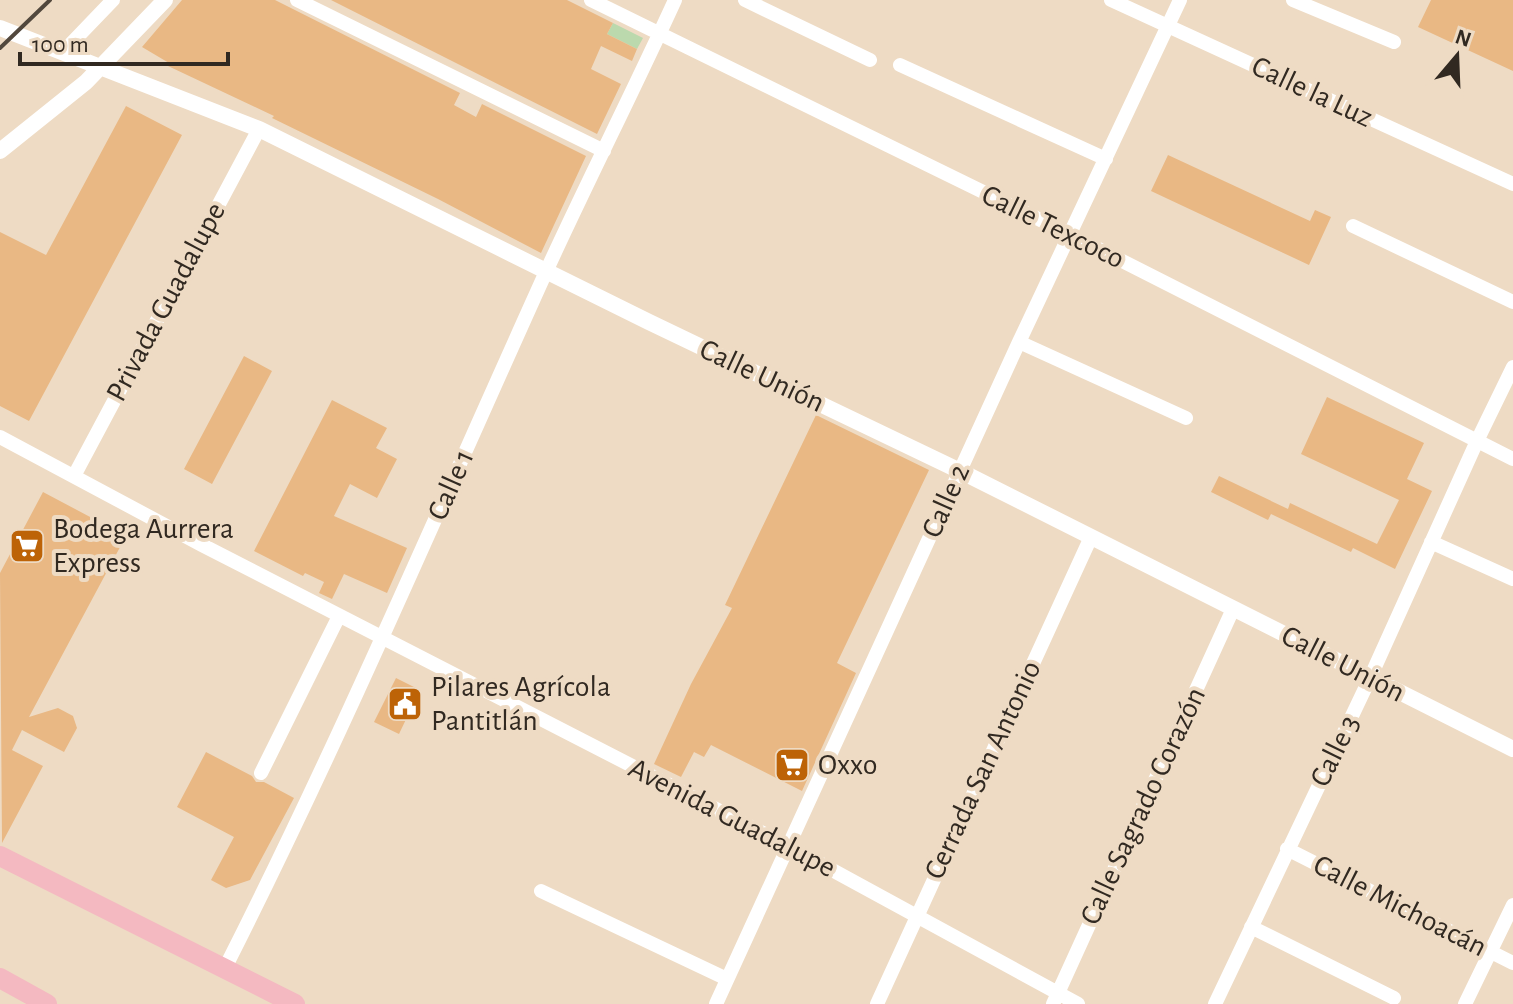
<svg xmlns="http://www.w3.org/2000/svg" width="1513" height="1004" font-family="'Alegreya Sans',sans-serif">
<rect width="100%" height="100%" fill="#eedbc4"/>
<path fill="#bbd9ad" d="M613,23l30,15 -6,11 -30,-15z"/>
<path fill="#e9b884" d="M182,0h93l185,93 -6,12 22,12 6,-13 104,52 -45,97 -103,-54 -166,-81 2,-2 -106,-50 1,-3 -27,-16z
M331,0h236l46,23 -6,11 30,15 -5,12 -31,-15 -10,23 30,15 -24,50z
M1431,0h82v71l-95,-44z
M126,106l56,29 -153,286 -29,-15v-174l46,23z
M1168,155l142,66 5,-11 16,7 -22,48 -158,-74z
M244,356l28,15 -60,113 -28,-15z
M1327,397l97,46 -17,36 25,12 -37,78 -42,-21 -2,4 -80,-38 -3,6 -57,-28 8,-16 69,33 2,-6 87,41 22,-44 -98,-46z
M332,400l55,28 -11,20 21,11 -20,39 -27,-14 -16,32 73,32 -20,45 -43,-19 -12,25 -13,-6 5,-11 -19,-9 -2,3 -49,-25z
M816,415l113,55 -92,193 19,10 -54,118 -91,-46 -7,12 -10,-5 -13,25 -27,-13 37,-80 41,-76 -7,-3z
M43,492l83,44 -97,181 29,-9 15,8 4,12 -13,24 -42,-22 -10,20 31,16 -41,77 -2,-270z
M396,678l24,12 -21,44 -25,-12z
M206,752l46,24 4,6h8l30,16 -44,82 -24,8 -15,-8 23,-43 -57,-30z"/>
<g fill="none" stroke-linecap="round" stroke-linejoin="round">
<path stroke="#fff" stroke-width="14" d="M297,0l307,151
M591,0l478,234 444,225
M745,0l125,60
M1111,0l402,184
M1293,0l101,42
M63,52l50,-52
M900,65l206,94
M1353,226l160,76
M1019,342l167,76
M0,437l202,108 588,302 288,157
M74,476l185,-347
M1431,542l82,37
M261,773l78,-157
M1287,849l226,114
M541,891l186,88
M1251,927l143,71
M225,968c115,-227 215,-462 320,-694 42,-92 88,-182 130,-274
M716,1004l303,-662 161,-342
M877,1004l214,-467
M1053,1004l180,-395
M1215,1004l155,-326 107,-237 36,-74
M1465,1004l48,-99"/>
<path stroke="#fff" stroke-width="16" d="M0,28l259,101 390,193 311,149 553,278
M0,151l86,-69 79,-82"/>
<path stroke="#f4b9c1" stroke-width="20" d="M0,856l295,148
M0,978l47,26"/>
<path stroke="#52483d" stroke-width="4" d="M0,48l50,-48"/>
</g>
<defs>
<g id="supermarket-square" transform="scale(1.8)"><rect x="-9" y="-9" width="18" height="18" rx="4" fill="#bd6307" stroke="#eedbc4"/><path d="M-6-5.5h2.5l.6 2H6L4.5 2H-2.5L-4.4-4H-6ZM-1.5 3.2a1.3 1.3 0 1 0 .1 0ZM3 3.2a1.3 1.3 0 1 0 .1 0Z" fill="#fff"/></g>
<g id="civic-square" transform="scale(1.8)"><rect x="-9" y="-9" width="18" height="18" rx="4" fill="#bd6307" stroke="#eedbc4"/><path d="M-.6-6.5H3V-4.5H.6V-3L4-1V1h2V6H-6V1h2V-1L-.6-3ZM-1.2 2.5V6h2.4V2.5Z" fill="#fff"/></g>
</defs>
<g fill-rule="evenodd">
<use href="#supermarket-square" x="27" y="546"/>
<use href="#civic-square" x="405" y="704"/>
<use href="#supermarket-square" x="792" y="765"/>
</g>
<g text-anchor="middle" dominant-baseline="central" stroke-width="8" stroke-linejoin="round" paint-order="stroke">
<g font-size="30" fill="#312921" stroke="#eedbc4">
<text transform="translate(1312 92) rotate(25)">Calle la Luz</text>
<text transform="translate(1053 227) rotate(26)">Calle Texcoco</text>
<text transform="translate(166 302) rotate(-62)">Privada Guadalupe</text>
<text transform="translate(762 376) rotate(25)">Calle Unión</text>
<text transform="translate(451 485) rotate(-66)">Calle 1</text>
<text transform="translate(946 501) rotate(-66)">Calle 2</text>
<text transform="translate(1343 664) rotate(27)">Calle Unión</text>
<text transform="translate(1335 751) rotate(-64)">Calle 3</text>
<text transform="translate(983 770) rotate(-65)">Cerrada San Antonio</text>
<text transform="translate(1143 806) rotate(-65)">Calle Sagrado Corazón</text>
<text transform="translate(732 818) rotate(27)">Avenida Guadalupe</text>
<text transform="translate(1400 906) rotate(27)">Calle Michoacán</text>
</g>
<g font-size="30" fill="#312921" stroke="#eedbc4" text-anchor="start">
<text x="53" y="529">Bodega Aurrera<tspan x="53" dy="34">Express</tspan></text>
<text x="431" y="687">Pilares Agrícola<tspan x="431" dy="34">Pantitlán</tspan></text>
<text x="818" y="765">Oxxo</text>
</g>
</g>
<g transform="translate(1457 56) rotate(19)" stroke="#eedbc4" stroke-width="6" paint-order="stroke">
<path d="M0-6L14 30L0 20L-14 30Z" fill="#312921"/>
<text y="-12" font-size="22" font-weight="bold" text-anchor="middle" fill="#312921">N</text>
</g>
<path d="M20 52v12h208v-12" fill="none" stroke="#312921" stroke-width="4"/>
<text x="32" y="52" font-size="24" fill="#312921" stroke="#eedbc4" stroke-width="6" paint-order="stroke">100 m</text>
</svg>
